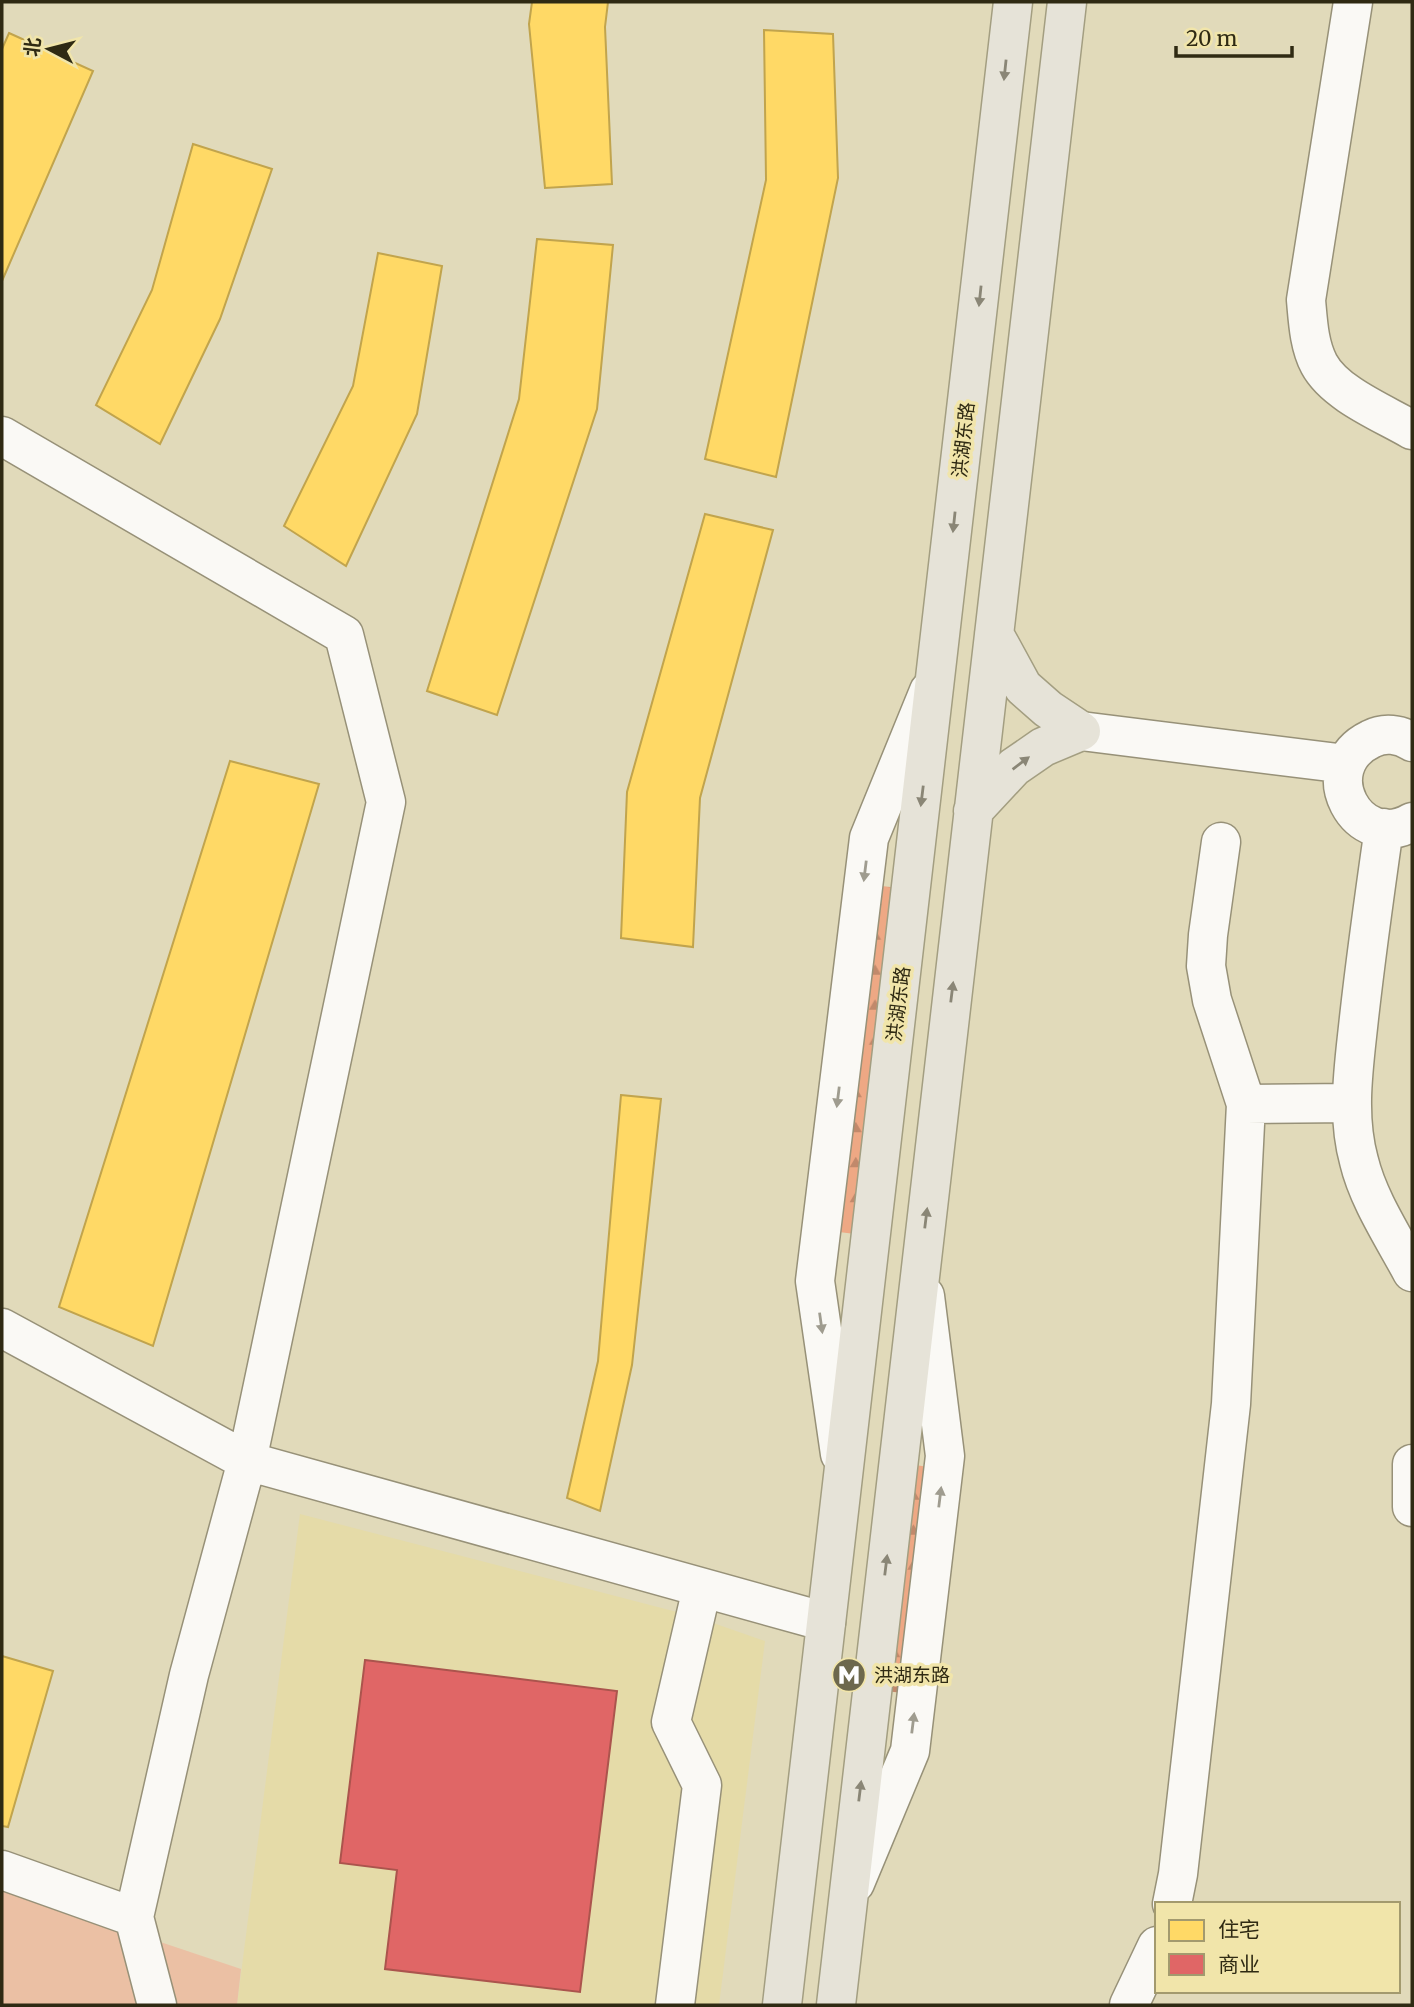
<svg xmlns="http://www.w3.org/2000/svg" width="1414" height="2007" font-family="Merriweather,'Noto Sans SC',serif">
<defs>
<pattern id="forest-firs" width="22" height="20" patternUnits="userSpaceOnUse" patternTransform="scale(1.75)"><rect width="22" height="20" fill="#eea884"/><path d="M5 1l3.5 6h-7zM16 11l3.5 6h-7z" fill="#c1896b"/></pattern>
</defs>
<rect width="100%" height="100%" fill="#e1daba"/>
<path fill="#e5dba8" d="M300,1514l396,103 69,24 -46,364h-482z"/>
<path fill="#ebc0a4" d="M2,1889l239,80 -4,36h-235z"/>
<path fill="url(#forest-firs)" d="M882,886l16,2 -43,346 -16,-2z
M915,1465l14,2 -28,226 -14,-2z"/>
<path fill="#ffd966" stroke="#c1a44d" stroke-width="2" d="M532,2h76l-3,25 7,157 -67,4 -16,-164z
M764,30l69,4 5,144 -62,299 -71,-18 61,-279z
M9,33l84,38 -91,210v-232z
M193,144l79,25 -52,150 -60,125 -64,-39 56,-115z
M537,239l76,6 -16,164 -100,306 -70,-24 92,-292z
M378,253l64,13 -25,148 -71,152 -62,-40 69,-140z
M705,514l68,16 -73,268 -7,149 -72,-9 6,-146z
M230,761l89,23 -166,562 -94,-39z
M621,1095l40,4 -29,266 -32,146 -33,-13 31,-137z
M2,1656l51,15 -45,156 -6,-1z"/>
<path fill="#e06666" stroke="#ab544d" stroke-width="2" d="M365,1660l252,31 -37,301 -195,-23 12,-99 -57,-7z"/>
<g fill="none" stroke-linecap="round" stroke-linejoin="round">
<g stroke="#979178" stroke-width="41">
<path id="minor" d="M1353,2l-47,298c2,22 3,45 13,64 16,30 64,49 93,66
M2,436l342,199 42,167 -139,659 -58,214 -55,242 23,88
M1081,731l265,33
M1412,742c-12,-8 -28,-10 -41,-3 -60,29 -13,115 41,83
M1384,828c-9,63 -18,127 -25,190 -5,48 -13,96 0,143 9,38 35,77 53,111
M1246,1104l106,-1
M2,1328l245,133 579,161
M840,1454l-25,-173 54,-443 60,-147
M1412,1464v43
M2,1870l132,47
M855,1883l55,-132 35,-295 -20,-160
M1172,1904l6,-30 53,-470 15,-300 -34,-104 -6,-34 2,-31 13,-93
M675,2005l27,-220 -31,-63 31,-134
M1129,2005l28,-59"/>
</g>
<g stroke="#a39e81" stroke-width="41">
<path id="major" d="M973,811l41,-44 29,-20 38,-16 -33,-22 -25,-22 -29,-53
M782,2005l231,-2003
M836,2005l231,-2003"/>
</g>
<use href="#minor" stroke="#faf9f5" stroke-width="38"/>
<use href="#major" stroke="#e6e3d8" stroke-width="38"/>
</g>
<defs><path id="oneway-solid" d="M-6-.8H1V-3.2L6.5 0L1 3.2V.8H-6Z" transform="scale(1.75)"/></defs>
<g fill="#8a8676">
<use href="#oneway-solid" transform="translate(1005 70) rotate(96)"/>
<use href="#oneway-solid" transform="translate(980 296) rotate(96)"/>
<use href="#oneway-solid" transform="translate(954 522) rotate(96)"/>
<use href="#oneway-solid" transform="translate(1021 763) rotate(-37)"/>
<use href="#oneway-solid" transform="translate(922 796) rotate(97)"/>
<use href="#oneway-solid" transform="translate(952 992) rotate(-83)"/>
<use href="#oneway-solid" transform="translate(926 1218) rotate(-83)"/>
<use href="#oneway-solid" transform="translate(886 1565) rotate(-83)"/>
<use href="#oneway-solid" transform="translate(860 1791) rotate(-83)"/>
</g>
<g fill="#9f9c8f">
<use href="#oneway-solid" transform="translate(865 871) rotate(97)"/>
<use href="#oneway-solid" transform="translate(838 1097) rotate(97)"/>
<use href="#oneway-solid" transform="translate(821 1323) rotate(82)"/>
<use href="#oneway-solid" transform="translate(940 1497) rotate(-83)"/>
<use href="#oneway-solid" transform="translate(913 1723) rotate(-83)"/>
</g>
<defs>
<g id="metro-disc" transform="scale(1.75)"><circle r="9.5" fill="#6d684d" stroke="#f1e5aa"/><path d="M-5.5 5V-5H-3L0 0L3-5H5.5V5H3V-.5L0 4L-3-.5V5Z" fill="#fff"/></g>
</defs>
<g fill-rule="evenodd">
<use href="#metro-disc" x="849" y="1675"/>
</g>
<g text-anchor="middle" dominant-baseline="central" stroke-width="7" stroke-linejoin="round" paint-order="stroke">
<g font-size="19" fill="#2f2a13" stroke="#f1e5aa">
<text transform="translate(963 440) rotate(-84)">洪湖东路</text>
<text transform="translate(898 1004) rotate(-83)">洪湖东路</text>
</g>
<g font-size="19" fill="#2f2a13" stroke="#f1e5aa" text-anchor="start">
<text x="874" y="1675">洪湖东路</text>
</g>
</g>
<rect width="1414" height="2007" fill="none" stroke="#2f2a13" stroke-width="7"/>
<rect x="1155" y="1902" width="245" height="91" fill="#f1e5aa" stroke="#a39a6e" stroke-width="2"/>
<rect x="1169" y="1920" width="35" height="21" fill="#ffd966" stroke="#a39a6e" stroke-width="2"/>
<text x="1218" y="1937" font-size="21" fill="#2f2a13">住宅</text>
<rect x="1169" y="1954" width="35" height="21" fill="#e06666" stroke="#a39a6e" stroke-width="2"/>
<text x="1218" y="1972" font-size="21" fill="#2f2a13">商业</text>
<g transform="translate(49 49) rotate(277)" stroke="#f1e5aa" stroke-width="5" paint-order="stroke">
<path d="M0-5L12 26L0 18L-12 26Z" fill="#2f2a13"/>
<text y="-10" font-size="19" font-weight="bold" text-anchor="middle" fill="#2f2a13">北</text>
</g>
<path d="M1176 46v10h116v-10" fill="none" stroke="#2f2a13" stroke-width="3.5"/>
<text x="1186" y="46" font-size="21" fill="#2f2a13" stroke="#f1e5aa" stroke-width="5" paint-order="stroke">20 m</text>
</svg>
